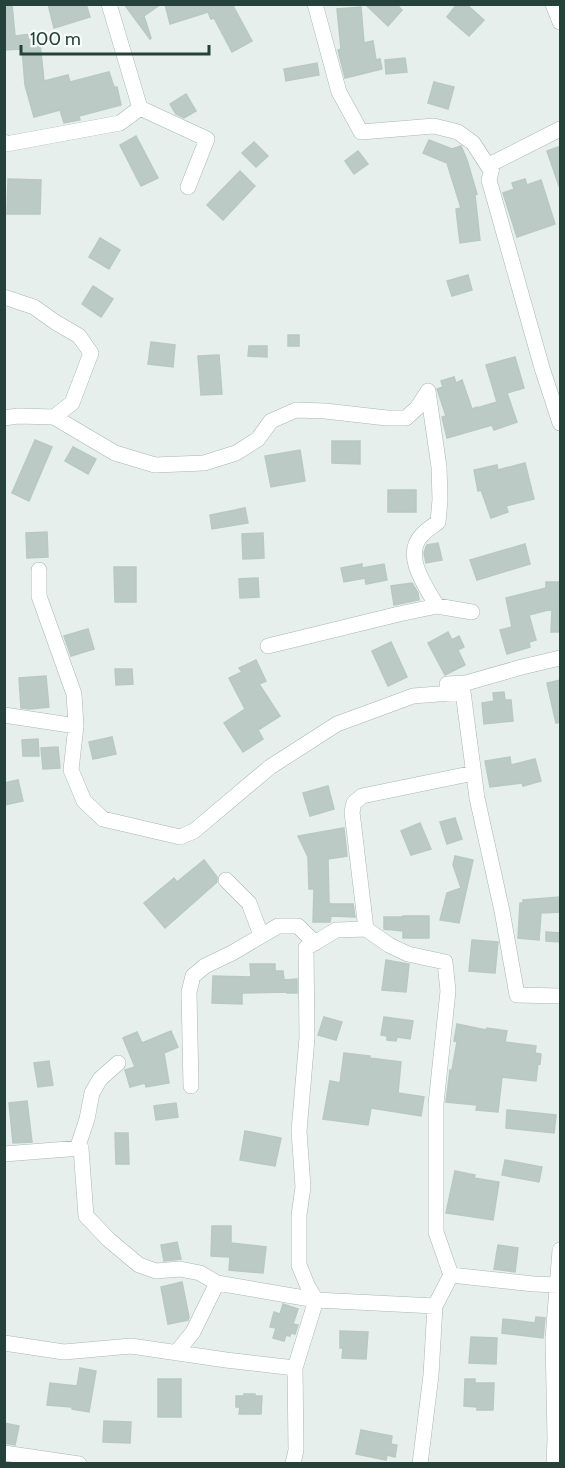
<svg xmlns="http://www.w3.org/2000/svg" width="565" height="1468" font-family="Cabin,sans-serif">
<rect width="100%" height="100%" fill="#e6efeb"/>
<path fill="#bbcac4" stroke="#b8c9c2" stroke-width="1.5" d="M4,4h8l3,32 24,-3 5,48 24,-6 2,7 39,-10 5,15h3l4,18 -42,11 1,4 -16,3 -4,-13 -26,7 -9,-32 -3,-36 -18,1z
M48,4h38l4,13 -36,11z
M124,4h37l-17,12 7,22 -1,1z
M165,4h67l20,37 -20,11 -18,-34 -3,1 -3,-7 -38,12z
M365,4h31l6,6 -14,16z
M457,4h9l18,16 -15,16 -22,-19z
M361,7l3,36 9,-2 3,19 4,-1 2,10 -37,9 -7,-28 3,-1 -4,-40z
M405,58l2,14 -21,2 -1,-14z
M317,63l2,12 -33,6 -2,-12z
M434,82l20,5 -6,22 -20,-6z
M186,94l10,17 -12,7 -8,-4 -6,-10z
M136,136l22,42 -17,8 -21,-41z
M429,140l23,9 9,-3 6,14 10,34 -2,1 5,45 -20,3 -4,-34 5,-1 -14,-45 -24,-10z
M254,142l14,14 -12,11 -14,-14z
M561,146v39l-2,1 -12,-35z
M358,151l10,13 -14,10 -9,-13z
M240,171l15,15 -32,34 -16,-15z
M8,179l33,1 -1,34h-33z
M525,179l2,6 14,-5 14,44 -38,13 -14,-44 11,-4 -2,-6z
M100,238l20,12 -11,19 -20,-12z
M468,275l4,15 -20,6 -5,-15z
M93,286l20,13 -12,18 -19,-13z
M288,335h11v11h-11z
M151,342l24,3 -2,22 -25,-3z
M249,346h18v11l-19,-1z
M219,355l3,39 -21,1 -3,-39z
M515,357l9,31 -17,5 10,29 -23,8 -2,-5 -45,13 -5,-21 4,-1 -9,-27 6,-2 -2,-6 13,-4 2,6 6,-3 10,29 5,-2v1l20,-6 -11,-37z
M35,440l17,7 -23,54 -17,-8z
M332,441h28v23l-28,-1z
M73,447l23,12 -8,15 -23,-13z
M300,450l5,31 -34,6 -6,-31z
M525,463l9,36 -28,7 2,6 -17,6 -10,-28 -3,1 -4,-21 23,-5 1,5z
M388,490h28v22h-28z
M245,508l3,15 -36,6 -2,-14z
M47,532l1,25 -21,1 -1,-25z
M263,533l1,25 -21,1 -1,-25z
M438,543l4,17 -16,3 -2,-10 2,-6 1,-2z
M525,544l5,20 -53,16 -7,-20z
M362,564v4l22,-4 3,16 -21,4 -1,-6 -21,4 -3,-14z
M114,567h22v35h-21z
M258,578l1,19 -19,1 -1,-19z
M546,582h15v50h-10l1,-23 -23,6 7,25 -7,2 1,5 -23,7 -7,-24 12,-3 -6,-29 40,-10z
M412,583l6,10 1,7 -25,5 -3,-19z
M88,629l6,20 -23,7 -7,-20z
M448,632l4,8 7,-4 5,11 -6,3 7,15 -20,10 -17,-32z
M391,642l16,35 -19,9 -16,-35z
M256,660l10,21 -7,3 21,32 -22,14 5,9 -20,13 -19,-29 21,-14 -16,-31 13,-6 -3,-4z
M115,669h17l1,15 -17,1z
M46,676l3,31 -19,2 -9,-1 -2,-30z
M561,680v42l-5,1 -9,-40z
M504,692l1,8h6l2,21 -29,3 -2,-21 12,-2 -1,-8z
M112,737l4,17 -23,5 -4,-17z
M38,739l1,17h-16l-1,-16z
M58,747l2,21 -17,1 -2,-21z
M510,757l1,8 24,-6 6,22 -18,5 -1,-3 -32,4 -5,-26z
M18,780l5,21 -19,4v-22z
M328,786l6,23 -24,7 -7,-23z
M455,818l7,21 -15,5 -7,-22z
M420,823l11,26 -20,6 -10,-24z
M344,828l3,28 -19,3 1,44 2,1h22l2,13 -24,-1 -1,6h-17l1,-33h-5l-1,-32 -10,-21z
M455,856l18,4 -14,63 -19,-3 7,-27 14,-5 -8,-23z
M204,860l13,17v5l-52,46 -21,-25 30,-25 3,4z
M560,897l1,15 -20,1 -2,27 -21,-2 2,-35h3v-3z
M403,916h26v22h-26v-7l-19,-2v-12h19z
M546,932l15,1v9l-15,-1z
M472,940l26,2 -3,31 -26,-2z
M386,960l23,4 -3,28 -24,-2z
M250,964h25v7h8l1,9 13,-1v14h-10v-1l-45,1v11l-30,-1 1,-27 38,1z
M324,1017l18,5 -6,18 -18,-5z
M384,1017l29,4 -3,18 -13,-2 -1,4 -9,-1v-4l-6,-1z
M457,1024l29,6 1,-2 20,3 -2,11 31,4 -1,7 6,1 -1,10 -2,-1 -2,18 -34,-4 -4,35 -22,-2 1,-5 -31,-3 4,-32h2l5,-28 -3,-1z
M171,1031l7,16 -14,6 5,30 -23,4 -1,-4 -15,4 -5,-17 10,-3 -12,-29 14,-6 5,11z
M344,1053l26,3 -1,2 32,4 -3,31 26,4 -3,19 -50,-8 -3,17 -45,-6 7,-38 10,2z
M49,1061l4,24 -15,2 -4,-24z
M27,1101l5,41 -19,1 -4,-40z
M176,1103l2,14 -22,3 -2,-14z
M507,1110l49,5 -2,18 -48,-5z
M245,1131l36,7 -6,28 -35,-6z
M115,1133h13l1,31h-13z
M505,1160l37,7 -3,15 -37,-7z
M455,1171l20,4 -1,3 25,4 -6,38 -47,-7z
M212,1226h19v17l35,4 -3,26 -34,-3 1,-13 -19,-1z
M177,1242l4,17 -17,2 -3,-16z
M498,1245l20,3 -3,24 -21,-3z
M182,1282l7,35 -1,3 -20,4 -7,-37z
M283,1304l15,5 -5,15 5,1 -3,9 -4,-1 -1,3 -4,-1 -2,6 -11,-3 3,-10 -6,-1 4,-15 6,2z
M536,1317l9,1 -2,20 -41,-5 1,-14 32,4z
M340,1331l28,1 -2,27 -24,-1 1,-10h-3z
M471,1337l26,1 -1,26 -27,-1z
M80,1368l16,3 -7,41 -17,-3v-2l-25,-2 3,-22 27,3z
M158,1379h23v38h-23z
M465,1379h10v4h19l-1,27h-16v-3l-13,-1z
M244,1394h11v2h7l-1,18h-22l1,-7h-4v-11h8z
M104,1421l27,1 -1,21 -27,-1z
M4,1423l15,3 -4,19 -11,-2z
M361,1430l31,6 -1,8 6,1 -2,12 -8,-2 -1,5 -30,-6z"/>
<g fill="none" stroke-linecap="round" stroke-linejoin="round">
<g stroke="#a8b8b2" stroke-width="16">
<path id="minor" d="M109,4l31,104 67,31 -19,48
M315,4l24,88 22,40 73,-6 24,6 15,11 17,26
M553,4l7,18
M560,129l-67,34 -4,17 53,188 18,55
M4,142l2,2 114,-21 20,-15
M4,297l30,10 21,15 24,14 12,17 -19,50 -18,14 -36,-1 -14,2
M428,391l11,76 1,33 -2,22c-5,4 -12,8 -16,13 -20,20 4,52 15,71
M54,417l61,36 40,12 49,-2 32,-10 22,-14 13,-18 25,-11 29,1 62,7h19l11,-10 11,-17
M39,570v26l35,98 2,32 -5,44 13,31 19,18 77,18 14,-6 76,-64 67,-43 76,-28 50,-4 14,106 25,113 15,84 43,1
M268,646l131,-32 38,-8 35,6
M447,684l19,-1 56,-16 38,-9
M4,715l72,11
M226,880l23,23 12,32
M366,929l-14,-117 2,-9 8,-7 112,-23
M191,1086l-2,-94 4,-16 12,-10 27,-13 46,-27h20l17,17
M77,1149l10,-30 5,-26 8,-14 18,-16
M4,1154l77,-6 5,68 23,24 30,25 17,6 24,-2 20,4 17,10 99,17 119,6
M4,1343l60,9 67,-6 95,14 69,8
M176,1353l17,-21 24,-49
M4,1453l75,11
M293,1464l3,-14 -1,-82 21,-68 -8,-13 -9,-22v-50l4,-28 -4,-56 8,-93 -1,-90 30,-18 30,-1 23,16 19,9 37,8 3,29 -12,113v128l15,43 83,9 24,1
M420,1464l11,-89 4,-69 16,-31
M554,1464l1,-25 -2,-100 7,-89"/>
</g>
<use href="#minor" stroke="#fff" stroke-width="15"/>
</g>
<rect width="565" height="1468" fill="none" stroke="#24423a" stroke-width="12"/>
<path d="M21 45v9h188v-9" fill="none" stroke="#24423a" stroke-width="3"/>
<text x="30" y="45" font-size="18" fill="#24423a" stroke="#f7fbf9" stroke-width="4.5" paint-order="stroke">100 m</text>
</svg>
